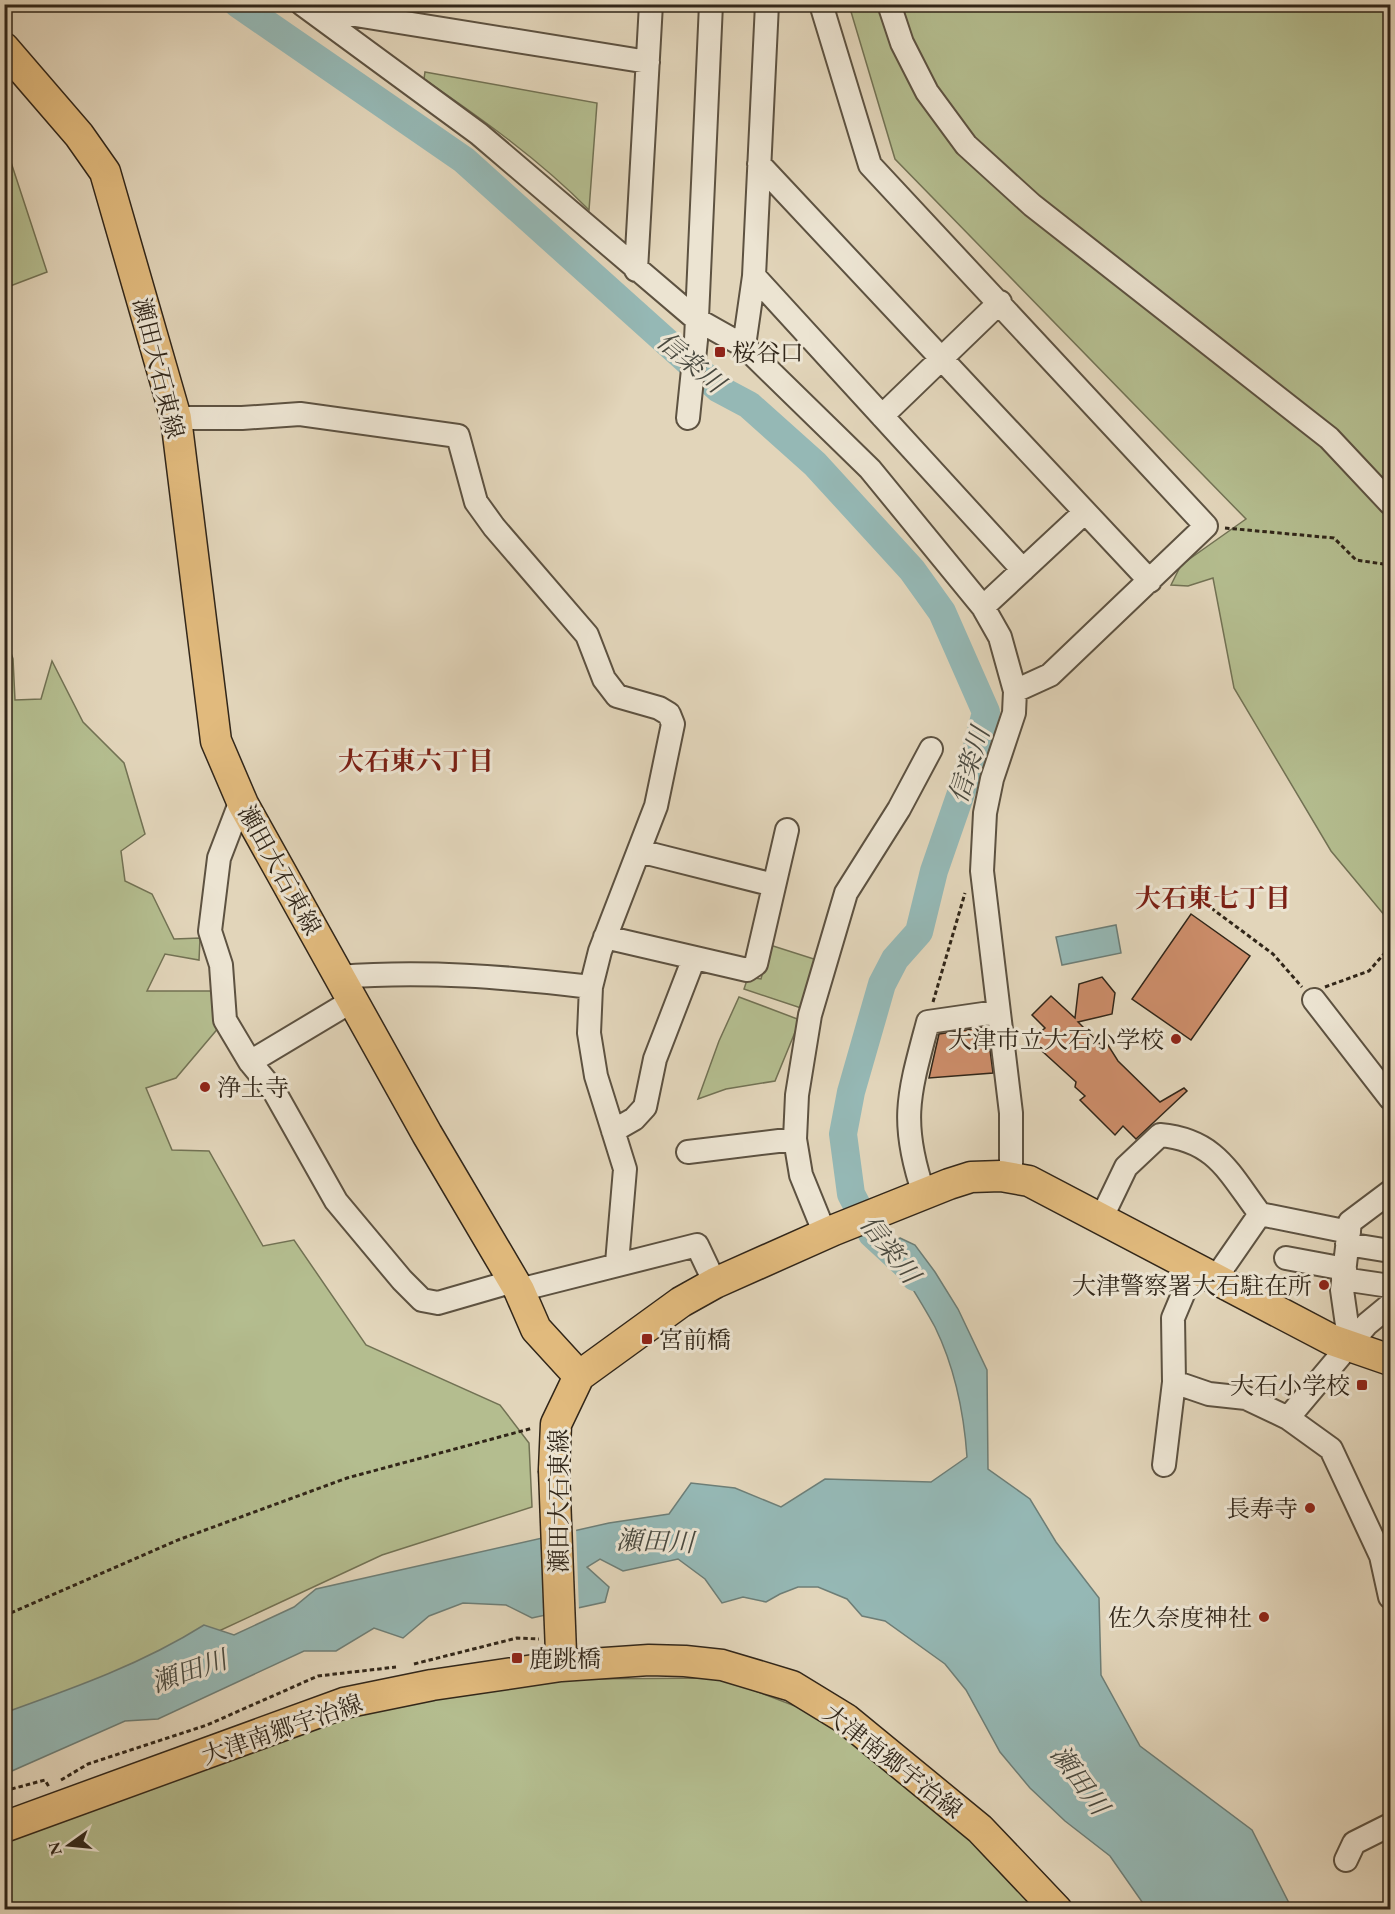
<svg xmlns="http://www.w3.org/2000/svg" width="1395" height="1914" font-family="'EB Garamond','Noto Serif JP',serif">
<rect width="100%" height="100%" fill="#e2d5ba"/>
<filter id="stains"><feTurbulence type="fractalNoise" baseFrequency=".00333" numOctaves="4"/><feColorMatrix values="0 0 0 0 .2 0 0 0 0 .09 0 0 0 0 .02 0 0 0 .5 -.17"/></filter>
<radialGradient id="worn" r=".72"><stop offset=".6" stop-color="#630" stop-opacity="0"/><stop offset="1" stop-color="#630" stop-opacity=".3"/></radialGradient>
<path fill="#b4bd8f" stroke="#727254" stroke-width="1.5" d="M849,5h541v917l-59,-71 -97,-163 -21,-110 -25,8 -17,-1 10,-20 65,-46 -351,-360z
M425,72l172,31 -8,107c-49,-50 -107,-91 -165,-131z
M5,144l42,128 -42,16h-1z
M4,633l9,26 2,41 26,-1 11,-38 31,61 41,41 21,71 -24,17 4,30 27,13 22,45 26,-1 -1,22 -34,-6 -18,37h65l8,35 -44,52 -30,10 26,62 37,1 54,95 31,-6 72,105 134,60 29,38 3,64 -150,48 -176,82 -202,83z
M770,945l47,15 -13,49 -60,-20 4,-12 13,2z
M739,997l61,23 -25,61 -49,8 -28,10 21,-58z
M721,1678l116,44 199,172 11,16h-1042v-72l389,-138 180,-21z"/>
<path fill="#95b8b5" stroke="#6d7e77" stroke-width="1.5" d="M1116,925l5,28 -59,12 -6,-28z
M900,1238l15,7 20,27 23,37 29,61 1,99 42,30 26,43 43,56 2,77 39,71 112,84 40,79h-145l-37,-53 -45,-35 -35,-33 -30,-36 -34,-62 -21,-26 -60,-43 -23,-5 -15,-17 -29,-12h-20l-18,7 -14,8 -23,-5 -21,6 -17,-24 -27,-20 -55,12 -23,-12 -13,8 22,20 -4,15 -73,16 -26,-13 -43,-2 -34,13 -26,22 -29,-10 -38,23h-32l-146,68 -33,2 -120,53 -1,-61c70,-25 138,-49 200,-88l30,10 60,-28 22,-18 293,-66 60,-9 22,-31 44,5 46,19 44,-28 106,3 36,-25c-3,-43 -13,-91 -32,-130 -15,-28 -34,-56 -50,-83z"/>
<path fill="#e2d5ba" d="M576,1527l3,84 -8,2 -3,-84z"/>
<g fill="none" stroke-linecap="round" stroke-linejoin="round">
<path stroke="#95b8b5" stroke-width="28" d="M238,4l226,156 255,229 30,16 66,59 97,106 30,42 44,100 -9,35 -43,124 -15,61 -24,27 -13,25 -31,108 -8,42 8,60 21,40 38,35 5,8"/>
</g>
<path fill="#cc8d6a" stroke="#312619" stroke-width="1.5" d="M1191,914l59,42 -59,84 -59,-41z
M1102,977l13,16 -3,21 -34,8 26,26 4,-3 10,16 42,41 24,-14 3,3 -51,48 -13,-13 -8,9 -35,-35 5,-4 -10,-9 1,-5 -45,-41 14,-13 -13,-13 19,-19 24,22 4,-34z
M987,1027l6,46 -64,5 10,-44z"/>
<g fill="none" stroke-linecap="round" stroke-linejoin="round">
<g stroke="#5d5241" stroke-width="26">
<path id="minor" d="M302,4l177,130 217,185 48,27 126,123 113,138 17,30 15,54 -1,22 -22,66 -7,34 -3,58 29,242v65
M821,4l49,161 336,361 -156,149 -35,16
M889,4l13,39 25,49 39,53 66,60 297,233 61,65
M312,8l336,54
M759,164l391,417
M636,270l15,-266
M754,276l269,294
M744,346l10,-70 13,-272
M882,416l118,-114
M176,418h66l58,-4 158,22 18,66 18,25 93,108 17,44 13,17 42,12 10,6 4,10 -17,82 -56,145 -9,36 -2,46 7,43 29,93 -8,94
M688,418l8,-78 15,-336
M983,607l102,-95
M243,804l-6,7 -18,47 -9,73 11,34 4,55 25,42 24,29 62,110 66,79 20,20 16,3 76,-22
M639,851l135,34
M605,937l142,33 9,-6 31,-134
M339,977c85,-7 168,0 252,10
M1314,1000l76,98
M250,1062l102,-61
M613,1131l21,-12 11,-12 10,-48 39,-101
M688,1152l107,-13
M924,1194c-25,-73 -15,-101 4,-172l69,-10
M1101,1219l25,-52 34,-32c56,5 69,38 100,79
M825,1234l-24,-59 -6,-36 2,-44 13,-80 36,-122 53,-84 32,-60
M1347,1244l43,7
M1286,1258l59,11
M1215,1279l45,-65 89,18
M1343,1279l47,7
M519,1290l178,-45 18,38
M1350,1346l-8,-56 8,-68 40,-30
M1174,1382l35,12 37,4 42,20 43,31 50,107 9,41
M1288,1418l79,-94 23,-19
M1164,1465l10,-83 -1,-64 21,-50
M1346,1860l8,-17 36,-18"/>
</g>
<g stroke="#312619" stroke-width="33">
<path id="major" d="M4,48l75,87 26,37 71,246 40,323 27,63 184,330 92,156 17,39 43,47
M554,1470l2,-46 23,-48 102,-74 34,-19 119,-53 115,-46 22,-7 30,-1 28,5 303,159 58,20
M4,1827l340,-124 88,-18 129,-19 88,-6 36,1 37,4 70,21 54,33 134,110 77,81"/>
</g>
<path stroke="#312619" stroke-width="3" stroke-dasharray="4.5 3" stroke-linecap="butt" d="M1225,528l109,10 22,22 34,5
M1390,839l-3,15 3,7
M1199,899l74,55 29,33
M1325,987l44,-16 21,-24
M933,1002l32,-109
M4,1616l174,-76 169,-62 186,-50
M414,1664l103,-26 22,1
M61,1780l27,-16 119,-39 111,-49 78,-9
M4,1791l41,-11 4,7"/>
<use href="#minor" stroke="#ece4d2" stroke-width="22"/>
<use href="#major" stroke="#e1ba7d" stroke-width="30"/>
<g stroke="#312619" stroke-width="33" stroke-linecap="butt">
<path id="major-bridge" d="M554,1470l7,183"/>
</g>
<use href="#major-bridge" stroke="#e1ba7d" stroke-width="30"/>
</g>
<g fill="#8f2418" stroke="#ece4d2" stroke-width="2">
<rect x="714" y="346" width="12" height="12" rx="3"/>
<circle cx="1176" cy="1039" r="6"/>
<circle cx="205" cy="1087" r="6"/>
<circle cx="1324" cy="1285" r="6"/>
<rect x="641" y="1333" width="12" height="12" rx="3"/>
<rect x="1356" y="1379" width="12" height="12" rx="3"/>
<circle cx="1310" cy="1508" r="6"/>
<circle cx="1264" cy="1617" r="6"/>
<rect x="511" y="1652" width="12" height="12" rx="3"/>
</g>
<g text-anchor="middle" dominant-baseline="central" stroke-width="6" stroke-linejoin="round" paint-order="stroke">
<g font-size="24" fill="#312619" stroke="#ece4d2" text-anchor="end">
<text x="732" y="352" text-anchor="start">桜谷口</text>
<text x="1164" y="1039">大津市立大石小学校</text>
<text x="217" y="1087" text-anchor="start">浄土寺</text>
<text x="1312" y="1285">大津警察署大石駐在所</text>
<text x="659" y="1339" text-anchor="start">宮前橋</text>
<text x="1350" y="1385">大石小学校</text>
<text x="1298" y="1508">長寿寺</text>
<text x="1252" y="1617">佐久奈度神社</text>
<text x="529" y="1658" text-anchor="start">鹿跳橋</text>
</g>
<g font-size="24" fill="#312619" stroke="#ece4d2">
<text transform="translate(159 368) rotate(76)">瀬田大石東線</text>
<text transform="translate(280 870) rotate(61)">瀬田大石東線</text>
<text transform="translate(558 1501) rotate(-90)">瀬田大石東線</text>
<text transform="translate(282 1729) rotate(-19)">大津南郷宇治線</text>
<text transform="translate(893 1761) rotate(38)">大津南郷宇治線</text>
</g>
<g font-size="26" font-style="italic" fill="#4a4a40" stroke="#ece4d2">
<text transform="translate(691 362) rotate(40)">信楽川</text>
<text transform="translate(969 765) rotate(-72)">信楽川</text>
<text transform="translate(890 1249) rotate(52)">信楽川</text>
<text transform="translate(655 1541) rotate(2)">瀬田川</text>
<text transform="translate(189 1671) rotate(-19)">瀬田川</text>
<text transform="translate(1080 1780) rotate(54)">瀬田川</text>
</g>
<g font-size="26" font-weight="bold" fill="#7a1f14" stroke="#ece4d2">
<text x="416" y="761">大石東六丁目</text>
<text x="1213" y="898">大石東七丁目</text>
</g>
</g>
<rect width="1395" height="1914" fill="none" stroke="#e2d5ba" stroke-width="24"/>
<rect x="6" y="6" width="1383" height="1902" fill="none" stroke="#312619" stroke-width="3"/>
<rect x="12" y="12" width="1371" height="1890" fill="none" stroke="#312619" stroke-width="1.5"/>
<g transform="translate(69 1845) rotate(255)" stroke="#ece4d2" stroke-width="4.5" paint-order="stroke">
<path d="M0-4.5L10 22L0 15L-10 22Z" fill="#312619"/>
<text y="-9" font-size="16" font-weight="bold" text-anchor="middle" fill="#312619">N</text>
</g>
<rect width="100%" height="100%" filter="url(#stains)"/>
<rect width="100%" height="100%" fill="url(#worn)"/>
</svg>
